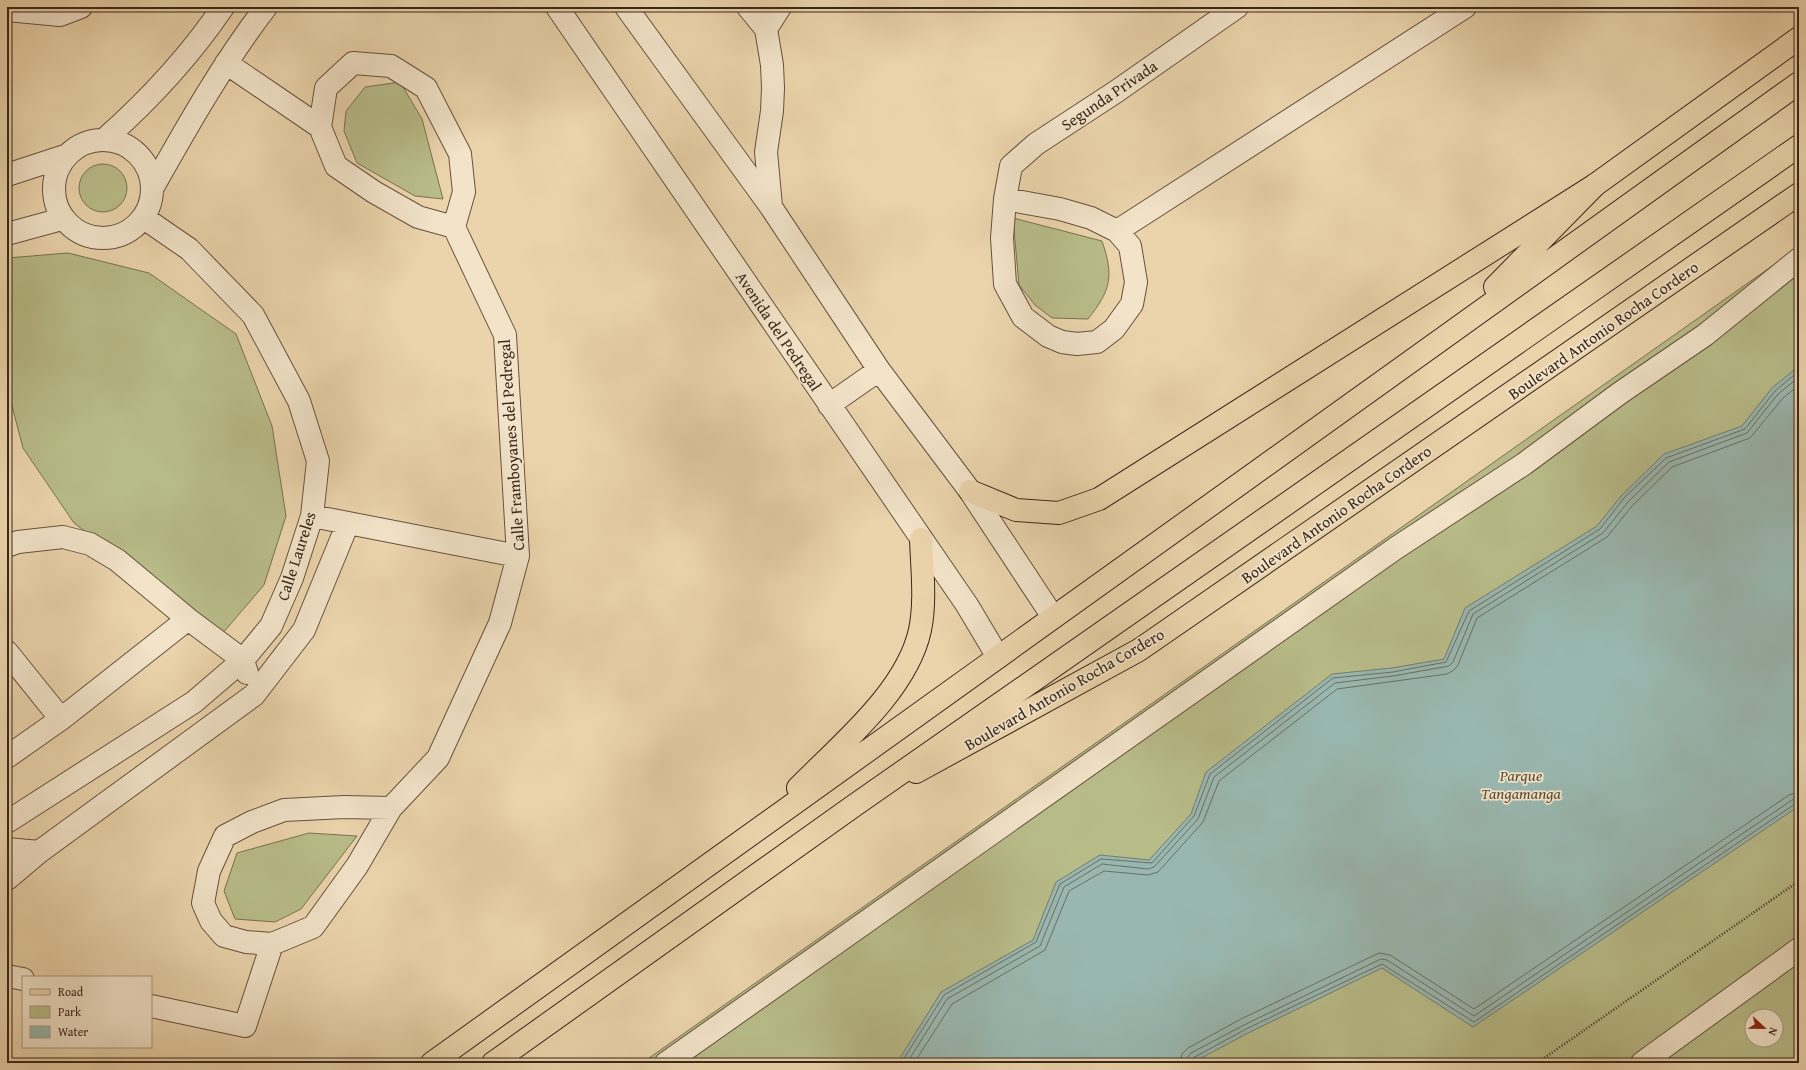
<svg xmlns="http://www.w3.org/2000/svg" width="1806" height="1070" font-family="'Gentium Book Plus',serif">
<rect width="100%" height="100%" fill="#ebd4ac"/>
<filter id="stains"><feTurbulence type="fractalNoise" baseFrequency=".005" numOctaves="4"/><feColorMatrix values="0 0 0 0 .2 0 0 0 0 .09 0 0 0 0 .02 0 0 0 .5 -.17"/></filter>
<radialGradient id="worn" r=".72"><stop offset=".6" stop-color="#630" stop-opacity="0"/><stop offset="1" stop-color="#630" stop-opacity=".3"/></radialGradient>
<path fill="#b8bc89" stroke="#797252" fill-rule="evenodd" d="M400,82l22,37 21,80 -28,-3 -58,-33 -13,-32 2,-20 19,-24z
M79 188a24 24 0 1 1 48 0a24 24 0 1 1-48 0Z
M1013,218l89,23c12,35 9,49 -14,78l-36,-1 -17,-13 -16,-20z
M1799,247v816h-1157zM1752,1016h24v24h-24z
M68,253l81,20 87,61 36,92 14,90 -22,69 -42,49 -148,-111 -51,-75 -16,-61v-129z
M309,833l48,3 -56,73 -26,13 -40,-3 -11,-28 13,-38z"/>
<path fill="#99b7af" stroke="#737d74" d="M1799,366v440l-326,221 -91,-59 -134,65 -56,30h-295l44,-71 92,-52 23,-58 44,-27 49,5 42,-46 15,-42 126,-98 60,-6 52,-9 21,-51 132,-82 24,-30 43,-42 78,-28 30,-38z"/>
<g fill="none" stroke-linecap="round" stroke-linejoin="round">
<path stroke="#6a6f65" stroke-width="1" d="M901,1063l43,-68 92,-53 24,-58 41,-25 51,4 42,-47 16,-42 123,-96 60,-6 53,-10 23,-51 131,-82 24,-31 42,-40 79,-29 30,-38 24,-20
M907,1063l40,-64 93,-53 24,-59 38,-23 46,5 6,-2 44,-48 16,-42 121,-94 58,-7 56,-10 4,-4 20,-48 130,-81 25,-31 41,-40 78,-29 31,-39 21,-17
M914,1063l38,-59 93,-54 24,-59 35,-20 44,4 10,-3 45,-50 16,-41 118,-92 110,-15 7,-4 4,-5 19,-47 130,-81 25,-31 40,-39 78,-29 33,-40 16,-13
M1180,1063l2,-9 6,-6 53,-29 138,-66 11,2 84,54 315,-214 10,-3
M1186,1063l1,-5 4,-5 53,-28 137,-66 6,1 87,56 318,-216 7,-2
M1191,1063l2,-5 53,-29 136,-65 92,58 321,-218 4,-1"/>
<g stroke="#66523f" stroke-width="24">
<path id="minor" d="M557,7l410,598 31,52
M626,7l145,200 108,163 91,121 83,126
M748,7l18,22
M7,10l53,5 21,-8
M226,63l94,64
M106,138c45,-40 83,-81 117,-131
M54 189a49 49 0 1 1 98 0a49 49 0 1 1-98 0Z
M7,175l58,-19
M153,187c35,-62 70,-124 113,-180
M1005,199l55,10 31,9 26,13 13,15 6,36 -4,22 -18,25 -17,13 -20,2 -15,-2 -14,-6 -25,-19 -18,-33 -3,-46 3,-39 6,-33 25,-22 81,-53 120,-84
M771,206l-5,-54 6,-41 1,-23 -1,-23 -6,-36 14,-22
M1117,231l348,-224
M7,234l55,-15
M829,405l50,-35
M312,516l206,40
M7,546l11,-4 45,-5 27,7 27,16 71,59 55,41 4,13
M7,652l54,67
M7,757l54,-38 127,-100
M391,808l-47,-1 -60,3 -32,12 -27,14 -16,35 -6,32 8,18 13,15 22,6 26,2 41,-17 44,-61 34,-58 47,-50 62,-135 18,-67 -13,-221 -51,-108 10,-35 -4,-38 -34,-66 -35,-22 -38,-3 -27,25 -6,39 16,39 38,26 44,25 36,10
M7,822l187,-120 49,-42 28,-34 21,-48 20,-62 6,-55 -19,-60 -46,-86 -64,-66 -45,-31
M7,849l32,3
M7,879l32,-27 215,-157 50,-65 44,-107
M7,976l16,3
M151,1006l94,20 27,-82
M666,1063l730,-515 128,-84 96,-71 85,-58 94,-76
M1642,1063l157,-114"/>
</g>
<g stroke="#3a271b" stroke-width="24">
<path id="major" d="M970,491l46,19 43,3 40,-14 496,-314 204,-147
M916,772l223,-122 660,-456"/>
</g>
<g stroke="#3a271b" stroke-width="24">
<path id="highway" d="M1495,287l100,-102
M798,788c42,-43 109,-97 122,-158 6,-29 2,-61 1,-91
M432,1063l1367,-980
M493,1063l362,-258 944,-659"/>
</g>
<path stroke="#3a271b" stroke-width="2.5" stroke-dasharray="1 2" stroke-linecap="butt" d="M1537,1063l262,-182"/>
<use href="#minor" stroke="#f2e3c9" stroke-width="22"/>
<use href="#major" stroke="#ebd4ac" stroke-width="22"/>
<use href="#highway" stroke="#ebd4ac" stroke-width="22"/>
</g>
<g text-anchor="middle" dominant-baseline="central" stroke-width="3.5" stroke-linejoin="round" paint-order="stroke">
<g font-size="16" fill="#3a271b" stroke="#f2e3c9">
<text transform="translate(1109 95) rotate(-34)">Segunda Privada</text>
<text transform="translate(1603 330) rotate(-35)">Boulevard Antonio Rocha Cordero</text>
<text transform="translate(779 331) rotate(56)">Avenida del Pedregal</text>
<text transform="translate(511 445) rotate(-94)">Calle Framboyanes del Pedregal</text>
<text transform="translate(1336 514) rotate(-35)">Boulevard Antonio Rocha Cordero</text>
<text transform="translate(296 556) rotate(-72)">Calle Laureles</text>
<text transform="translate(1064 689) rotate(-30)">Boulevard Antonio Rocha Cordero</text>
</g>
<g font-size="16" font-style="italic" fill="#5a4c36" stroke="#f2e3c9">
<text x="1521" y="775">Parque<tspan x="1521" dy="18">Tangamanga</tspan></text>
</g>
</g>
<rect width="1806" height="1070" fill="none" stroke="#ebd4ac" stroke-width="24"/>
<rect x="8" y="8" width="1790" height="1054" fill="none" stroke="#3a271b" stroke-width="2"/>
<rect x="12" y="12" width="1782" height="1046" fill="none" stroke="#3a271b"/>
<rect x="22" y="976" width="130" height="72" fill="#f2e3c9" stroke="#a89883"/>
<rect x="30" y="989" width="20" height="6" fill="#ebd4ac" stroke="#a89883"/>
<text x="58" y="996" font-size="12" fill="#3a271b">Road</text>
<rect x="30" y="1006" width="20" height="12" fill="#b8bc89" stroke="#a89883"/>
<text x="58" y="1016" font-size="12" fill="#3a271b">Park</text>
<rect x="30" y="1026" width="20" height="12" fill="#99b7af" stroke="#a89883"/>
<text x="58" y="1036" font-size="12" fill="#3a271b">Water</text>
<g transform="translate(1764 1028) rotate(112)"><circle r="19" fill="#f2e3c9" stroke="#a89883"/>
<path d="M0-3L7 15L0 10L-7 15Z" fill="#8f2418"/>
<text y="-6" font-size="11" font-weight="bold" text-anchor="middle" fill="#3a271b">N</text>
</g>
<rect width="100%" height="100%" filter="url(#stains)"/>
<rect width="100%" height="100%" fill="url(#worn)"/>
</svg>
